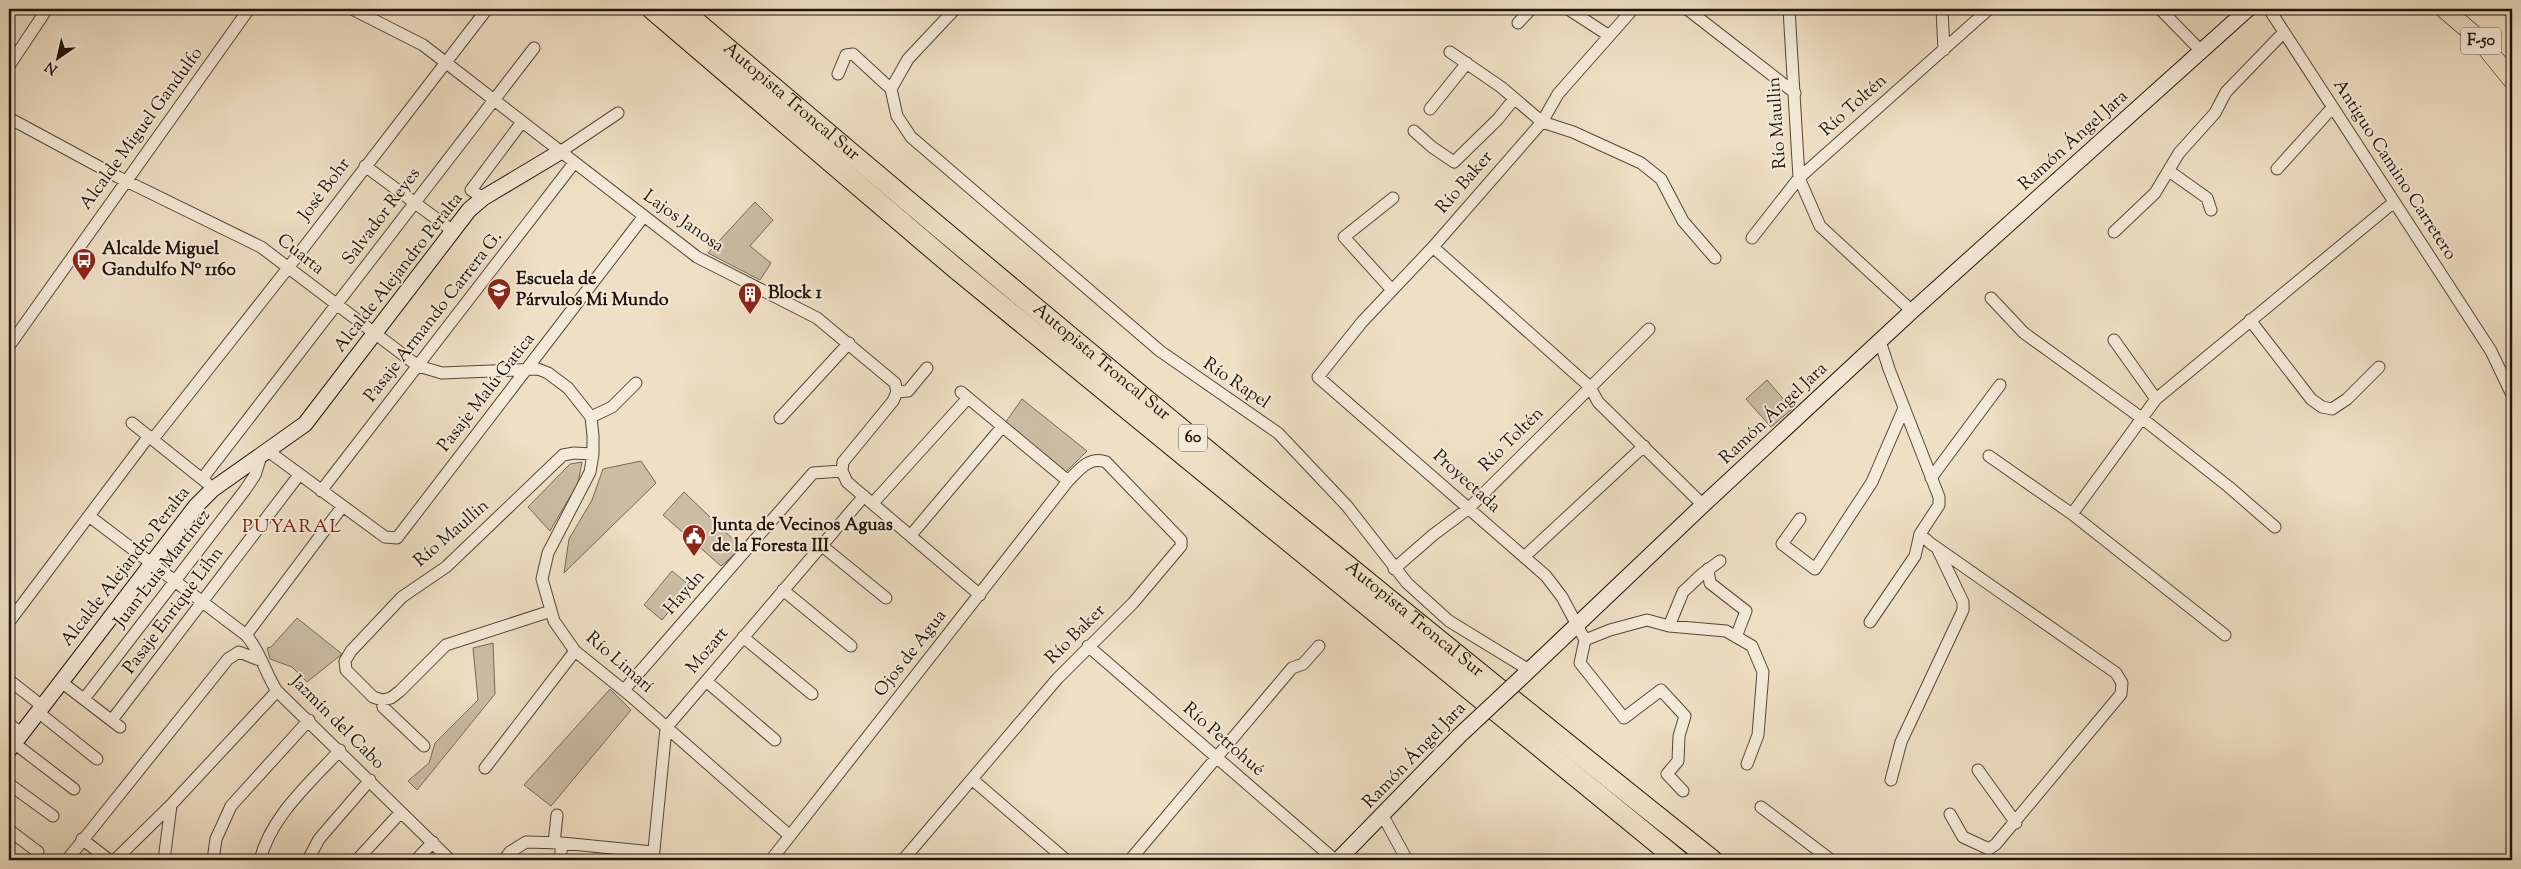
<svg xmlns="http://www.w3.org/2000/svg" width="2521" height="869" font-family="'Sorts Mill Goudy',serif">
<rect width="100%" height="100%" fill="#efdfc4"/>
<filter id="stains"><feTurbulence type="fractalNoise" baseFrequency=".004" numOctaves="4"/><feColorMatrix values="0 0 0 0 .2 0 0 0 0 .09 0 0 0 0 .02 0 0 0 .5 -.17"/></filter>
<radialGradient id="worn" r=".72"><stop offset=".6" stop-color="#630" stop-opacity="0"/><stop offset="1" stop-color="#630" stop-opacity=".3"/></radialGradient>
<path fill="#cbbca4" stroke="#746857" d="M755,202l18,18 -23,26 21,17 -11,17 -52,-27z
M1767,380l25,29 -21,18 -25,-28z
M1022,399l65,52 -21,21 -61,-49z
M641,461l15,22 -92,90 5,-34 23,-39 11,-31z
M582,462l-4,21 -28,48 -22,-24 42,-43z
M684,492l58,56 -21,18 -58,-51z
M672,571l18,15 -28,34 -18,-15z
M297,618l45,36 -35,28 -15,-15 -22,-8 -3,-11 4,-1z
M493,643l2,51 -78,96 -9,-9 21,-18 6,-20 43,-43 -5,-52z
M610,689l21,21 -80,96 -27,-21z"/>
<g fill="none" stroke-linecap="round" stroke-linejoin="round">
<g stroke="#524738" stroke-width="13">
<path id="street" d="M352,9l71,36 274,212 120,61 78,65 2,9 -4,9 -50,61 -1,9 5,11 133,113
M955,9l-47,50 -17,30 6,27 14,21 249,214 118,82 69,73 60,77 42,38 80,49
M1568,9l40,26
M1633,9l-75,85 -16,28 -109,125 -71,75 -44,55 228,199 16,21 23,43 25,-10 37,-10 22,6 57,5 26,15 11,26 -5,63 -11,29
M1687,9l108,84
M1789,9l10,169 21,48 92,85
M1942,9l2,41
M2160,9l42,43
M2269,9l222,342 21,44
M1518,23l13,-14
M1450,52l51,35 41,35 31,10 68,31 20,16 22,42 32,37
M9,66l38,-57
M838,74l8,-19 7,-1 38,35
M1430,109l37,-46
M9,118l109,59 143,70 157,119 24,7 96,-4 10,4 20,15 23,29 2,19v18l-3,18 -42,81 -6,26 12,42 21,30 57,46 158,139
M1414,131l18,16 22,15 44,-43 16,-20
M560,152l58,-39
M365,166l88,65
M2277,169l55,-61
M2169,171l38,27 4,12
M483,198l-12,-8 51,-68
M2114,232l41,-39 24,-40 36,-40 11,-21 58,-60
M1752,238l47,-60 190,-169
M1433,247l157,140 8,15 105,103
M1392,290l-48,-53 49,-39
M1991,298l33,35 119,86 86,68 46,40
M2250,320l61,79 11,8 10,2 15,-10 32,-32
M2114,340l42,59
M1880,341l9,28 50,128v8l-19,29 10,9 186,130 6,10 -1,11 -125,150 -7,5 -26,-12 -13,-23
M9,346l240,-337
M897,392l11,-1 19,-23
M961,392l107,89
M591,417l21,-10 24,-24
M780,418l69,-75
M132,423l75,60
M153,439l135,-171 199,-259
M268,451l117,86 12,1 247,-322
M1989,456l83,58 153,121
M1931,478l69,-93
M202,479l332,-431
M321,491l253,-328
M873,503l94,-104
M2072,514l84,-115 238,-197
M89,516l157,119c15,17 19,38 31,56l173,169
M1800,519l-18,25 33,25 57,-87 32,-74
M911,535l91,-108
M821,545l65,53
M1524,557l120,-111
M1394,569l39,-34 36,-27 180,-179
M1708,569l2,14 36,28 -10,26
M783,590l68,56
M551,611l-105,34 -46,46 -9,7 -9,2 -9,-3 -27,-27 -1,-9 6,-10 51,-54 44,-30 117,-112 11,-2 19,1
M9,622l140,-186
M1870,622l45,-66 5,-22
M1669,626l14,-34 19,-18 18,-13
M246,635l96,-128
M743,637l69,57
M1585,640l-5,23 44,55 37,-28 24,26 -6,20 -1,25 -11,13 16,17
M1088,646l247,214
M9,680l33,26
M60,681l60,46
M706,681l69,59
M624,690l189,-217 29,-2
M84,699l161,-209 10,-15 6,-19
M382,700l1,7 41,39
M38,712l59,47
M112,720l187,-245
M9,724l12,9
M14,743l60,46
M485,768l90,-117
M1978,770l38,53
M973,780l93,80
M1891,780l10,-38 62,-132v-8l-25,-52
M9,784l44,32
M1761,807l70,53
M1383,816l24,44
M9,830l29,22
M82,839l27,21
M554,843l3,-28
M67,860l161,-201 11,-7 23,9
M115,860l56,-55 106,-114
M164,860l7,-55
M213,860l3,-21 15,-33 78,-86
M260,860c11,-44 50,-77 80,-110
M308,860l11,-21 51,-59
M357,860l44,-48
M416,860l17,-18
M504,860l6,-8 16,-10 36,1 91,9
M560,860l2,-17
M653,860l13,-132 198,-232
M771,860l297,-379c11,-11 21,-25 38,-19l75,78v6l-48,57 -76,76 -154,181
M1130,860l162,-192 11,-4 16,-18"/>
</g>
<g stroke="#1e140a" stroke-width="17">
<path id="secondary" d="M1522,677l181,-172 209,-194 336,-302
M9,750l187,-244 17,-17 92,-65 164,-214 14,-12 77,-46
M1338,860l121,-124"/>
</g>
<g stroke="#1e140a" stroke-width="19">
<path id="primary" d="M2444,9l34,29 34,42"/>
</g>
<g stroke="#1e140a" stroke-width="22">
<g id="highway">
<path d="M652,9l302,258 724,593"/>
<path id="s1" d="M681,9c339,289 682,573 1031,851"/>
</g>
</g>
<use href="#street" stroke="#f5ead9" stroke-width="11"/>
<use href="#secondary" stroke="#f5ead9" stroke-width="15"/>
<use href="#primary" stroke="#efdfc4" stroke-width="18"/>
<use href="#highway" stroke="#efdfc4" stroke-width="20"/>
<g stroke="#1e140a" stroke-width="17" stroke-linecap="butt">
<path id="secondary-bridge" d="M1459,736l63,-59"/>
</g>
<use href="#secondary-bridge" stroke="#f5ead9" stroke-width="15"/>
</g>
<defs>
<g id="bus-pin" transform="scale(1.25)"><path d="M0 17L-7.5 6A9.5 9.5 0 1 1 7.5 6Z" fill="#8f2418" stroke="#f5ead9"/><path d="M-5-6H5V4H4V6H2V4H-2V6H-4V4H-5ZM-3.5-4V0h7V-4ZM-3.5 1.2v1.5H-2V1.2ZM2 1.2v1.5H3.5V1.2Z" fill="#fff"/></g>
<g id="school-pin" transform="scale(1.25)"><path d="M0 17L-7.5 6A9.5 9.5 0 1 1 7.5 6Z" fill="#8f2418" stroke="#f5ead9"/><path d="M0-5L7-2L0 1L-7-2ZM-4 1L0 2.5L4 1V4Q0 6-4 4Z" fill="#fff"/></g>
<g id="building-pin" transform="scale(1.25)"><path d="M0 17L-7.5 6A9.5 9.5 0 1 1 7.5 6Z" fill="#8f2418" stroke="#f5ead9"/><path d="M-4-6H4V6H1V3H-1V6H-4ZM-2.5-4.3h1.7v1.8h-1.7ZM.8-4.3h1.7v1.8H.8ZM-2.5-1h1.7V.8h-1.7ZM.8-1h1.7V.8H.8Z" fill="#fff"/></g>
<g id="civic-pin" transform="scale(1.25)"><path d="M0 17L-7.5 6A9.5 9.5 0 1 1 7.5 6Z" fill="#8f2418" stroke="#f5ead9"/><path d="M-.6-6.5H3V-4.5H.6V-3L4-1V1h2V6H-6V1h2V-1L-.6-3ZM-1.2 2.5V6h2.4V2.5Z" fill="#fff"/></g>
</defs>
<g fill-rule="evenodd">
<use href="#bus-pin" x="84" y="260"/>
<use href="#school-pin" x="499" y="290"/>
<use href="#building-pin" x="750" y="294"/>
<use href="#civic-pin" x="694" y="536"/>
</g>
<g text-anchor="middle" dominant-baseline="central" stroke-width="4" stroke-linejoin="round" paint-order="stroke">
<g fill="#f5ead9" stroke="#5e5448" stroke-width="1">
<rect x="2461" y="27.5" width="40" height="27" rx="4"/>
<rect x="1179" y="424.5" width="28" height="27" rx="4"/>
</g>
<g font-size="16" font-weight="bold" fill="#1e140a">
<text x="2481" y="41">F-50</text>
<text x="1193" y="438">60</text>
</g>
<g font-size="18" fill="#1e140a" stroke="#f5ead9">
<text stroke="none"><textPath href="#s1" startOffset="144">Autopista Troncal Sur</textPath></text>
<text transform="translate(1854 106) rotate(-42)">Río Toltén</text>
<text transform="translate(1778 123) rotate(-94)">Río Maullin</text>
<text transform="translate(142 129) rotate(-54)">Alcalde Miguel Gandulfo</text>
<text transform="translate(2074 141) rotate(-42)">Ramón Ángel Jara</text>
<text transform="translate(2394 170) rotate(57)">Antiguo Camino Carretero</text>
<text transform="translate(1465 183) rotate(-49)">Río Baker</text>
<text transform="translate(325 190) rotate(-53)">José Bohr</text>
<text transform="translate(382 217) rotate(-53)">Salvador Reyes</text>
<text transform="translate(683 222) rotate(35)">Lajos Janosa</text>
<text transform="translate(300 255) rotate(38)">Cuarta</text>
<text transform="translate(399 273) rotate(-52)">Alcalde Alejandro Peralta</text>
<text transform="translate(434 317) rotate(-52)">Pasaje Armando Carrera G.</text>
<text stroke="none"><textPath href="#s1" startOffset="549">Autopista Troncal Sur</textPath></text>
<text transform="translate(1236 384) rotate(34)">Río Rapel</text>
<text transform="translate(487 393) rotate(-52)">Pasaje Malú Gatica</text>
<text transform="translate(1774 414) rotate(-43)">Ramón Ángel Jara</text>
<text transform="translate(1512 440) rotate(-45)">Río Toltén</text>
<text transform="translate(1466 482) rotate(42)">Proyectada</text>
<text transform="translate(452 534) rotate(-41)">Río Maullin</text>
<text transform="translate(126 567) rotate(-52)">Alcalde Alejandro Peralta</text>
<text transform="translate(163 569) rotate(-52)">Juan Luis Martínez</text>
<text transform="translate(685 593) rotate(-49)">Haydn</text>
<text transform="translate(174 611) rotate(-53)">Pasaje Enrique Lihn</text>
<text stroke="none"><textPath href="#s1" startOffset="954">Autopista Troncal Sur</textPath></text>
<text transform="translate(1076 635) rotate(-45)">Río Baker</text>
<text transform="translate(708 651) rotate(-50)">Mozart</text>
<text transform="translate(911 654) rotate(-52)">Ojos de Agua</text>
<text transform="translate(619 663) rotate(41)">Río Limarí</text>
<text transform="translate(337 723) rotate(45)">Jazmín del Cabo</text>
<text transform="translate(1223 740) rotate(41)">Río Petrohué</text>
<text transform="translate(1415 756) rotate(-46)">Ramón Ángel Jara</text>
</g>
<g font-size="18" font-weight="bold" fill="#1e140a" stroke="#f5ead9" text-anchor="start">
<text x="102" y="250">Alcalde Miguel<tspan x="102" dy="21">Gandulfo Nº 1160</tspan></text>
<text x="516" y="280">Escuela de<tspan x="516" dy="21">Párvulos Mi Mundo</tspan></text>
<text x="768" y="294">Block 1</text>
<text x="712" y="526">Junta de Vecinos Aguas<tspan x="712" dy="21">de la Foresta III</tspan></text>
</g>
<g font-size="19" letter-spacing="1" fill="#7a1f14" stroke="#f5ead9">
<text x="292" y="527">PUYARAL</text>
</g>
</g>
<rect width="2521" height="869" fill="none" stroke="#efdfc4" stroke-width="30"/>
<rect x="10" y="10" width="2501" height="849" fill="none" stroke="#1e140a" stroke-width="2.5"/>
<rect x="15" y="15" width="2491" height="839" fill="none" stroke="#1e140a"/>
<g transform="translate(58 58) rotate(214)" stroke="#f5ead9" stroke-width="4" paint-order="stroke">
<path d="M0-4L9 19L0 12L-9 19Z" fill="#1e140a"/>
<text y="-8" font-size="14" font-weight="bold" text-anchor="middle" fill="#1e140a">N</text>
</g>
<rect width="100%" height="100%" filter="url(#stains)"/>
<rect width="100%" height="100%" fill="url(#worn)"/>
</svg>
